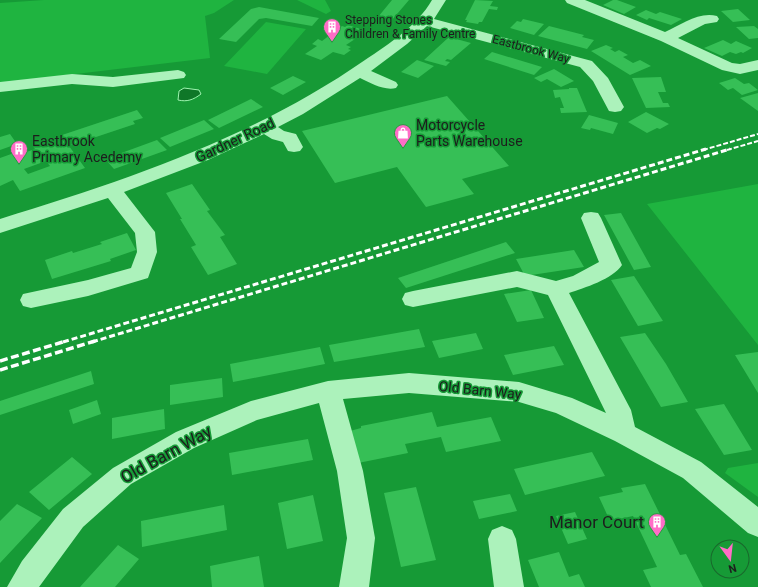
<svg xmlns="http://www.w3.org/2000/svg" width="758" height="587" font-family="Roboto,sans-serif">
<rect width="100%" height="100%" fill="#169a36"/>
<path fill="#1fb440" d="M44,0h190l-20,13 -9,3 5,42 -210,25v-80z
M297,0h28l6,11 -5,3z
M266,22l40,7 -39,45 -43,-8z
M758,184v161l-111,-141z
M758,463v34l-33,-24 3,-5z"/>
<path fill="#0f7728" stroke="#9ef5b0" d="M184,88l15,2 2,4c-8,6 -14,8 -23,6l1,-9z"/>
<path fill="#36bf56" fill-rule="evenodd" d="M392,0h17l-17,20 -14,-3z
M475,0l18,1 -3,5 8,1 -1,3 -8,-1 -7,13h-3l-1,2 -12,-2 1,-2h-2z
M613,0h4l19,7 -12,7 -21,-9z
M259,7l60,11 -7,8 -46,-8 -7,1 -23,23 -17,-3 32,-30z
M738,9l12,11 -17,2 -12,-11z
M646,10l10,4 4,-2 22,7 -11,6 -22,-7 -2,2 -11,-5z
M523,19l21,5 -10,11 -24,-7 7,-7 4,1z
M348,25l16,5 -3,2 3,1 -18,12 5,2 -3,2 3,1 -7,5 -11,-3 -12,8 -16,-6 12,-8 -5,-2 6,-5 4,2 20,-15 3,1z
M549,26l35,9 -2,2 12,3 -7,9 -49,-13z
M754,26l4,3v9l-9,1 -13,-12z
M449,37l22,6 -20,17 -4,-1 -2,2 5,1 -4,4 -22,-6z
M723,40l8,4 5,-3 16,7 -9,5 -2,-1 -5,2 -6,-2 -8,4 -18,-8z
M606,45l7,3 -3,1 5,3 4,-2 9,5 -5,2 10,6 7,-3 11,6 -21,9 -39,-24z
M492,52l50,15 -8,8 -50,-16z
M417,60l17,6 -16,12 -17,-6z
M554,69l20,12 -13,6 -14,-8 -6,3 -7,-4z
M293,76l13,6 -23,13 -13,-7z
M661,77l5,15h-8l5,11h5l2,4 -24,1 -14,-30z
M735,78l9,6 5,-1 9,7 -16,5 -9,-7 -5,2 -9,-7z
M569,88h8l10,24 -26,1 -1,-5h4l-4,-11 -5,1 -2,-8 16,-1z
M758,93v18l-18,-13z
M447,96l62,70 -47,13 12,15 -48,13 -29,-40 -62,16 -33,-52z
M251,99l12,8 -44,21 -11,-8z
M137,110l6,8 -10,3 2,3 -66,22 16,22 -65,23 -7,-11 -13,6v-28l14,-5 1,3 20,-7 -3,-4zM46,161l4,5 -22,8 -4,-5z
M646,112l23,12 -9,5 -3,-1 -10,5 -19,-11z
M589,115l29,8 -5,11 -22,-6 -1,2 -9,-2z
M204,120l10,9 -44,18 -10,-9z
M10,134l7,10 -17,6v-13z
M157,140l10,10 -53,19 -9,-10z
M192,184l18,26 -3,1 18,24 -5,2 17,27 -29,11 -17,-28 5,-2 -16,-26h2l-16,-26z
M621,213l30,54 -17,3 -30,-55z
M127,233l9,17 -26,9 1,2 -59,18 -7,-19 27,-9 1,2 29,-9 -2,-2z
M506,242l9,11 -109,35 -8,-10z
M574,250l10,17 -59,9 -9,-17z
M634,276l9,14 20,31 -25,5 -27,-46z
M531,290l13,28 -27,4 -13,-28z
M419,329l6,18 -91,15 -5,-17z
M476,333l7,16 -44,9 -7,-17z
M645,333l21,31 22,38 -27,5 -41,-70z
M554,346l10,19 -51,10 -9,-20z
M320,347l5,17 -92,18 -3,-18z
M758,352v41l-23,-38z
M91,371l3,13 -94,31v-14z
M222,378l1,19 -53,8v-20z
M97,400l4,14 -28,10 -4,-14z
M724,404l28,46 -28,5 -29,-46z
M164,409l1,20 -53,10v-21z
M432,412l5,15 54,-10 10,24 -55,11 -5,-15 -36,7 3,9 -50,10 -8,-32 11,-3v-2z
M308,439l5,21 -81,15 -3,-22z
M592,452l13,24 -80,19 -11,-26z
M72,457l20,17 -43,36 -20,-18z
M645,484l35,71 6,-1 17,33h-52l-8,-17 14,-3 -24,-51 -23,5 -11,-24 24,-5 -2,-4z
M416,487l20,73 -35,7 -17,-74z
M510,494l7,17 -38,8 -6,-18z
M313,495l10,46 -36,8 -9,-46z
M17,504l25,14 -42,45v-42z
M224,505l3,25 -85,17 -1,-26z
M575,512l12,27 -19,5 -12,-28z
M118,545l21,14 -24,28h-35z
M559,552l10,25 10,-3 6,13h-46l-11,-27z
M259,556l5,31h-52l-2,-21z"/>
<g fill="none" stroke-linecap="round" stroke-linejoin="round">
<path fill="#acf2bb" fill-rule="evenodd" d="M432,0h14l-12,19 158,42 16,17 16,29 -3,4 -6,1 -6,-1 -16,-30 -13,-14 -153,-41 -20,18 -36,27 25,11 2,3 -2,3c-12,3 -25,-5 -36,-10l-57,36 -25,13 6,4 12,3 7,13 -3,4 -6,1 -6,-1 -5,-9 -11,-3 -8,-5 -56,26 -84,32 31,40 2,20 -9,26 -60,18 -57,12 -8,-2 -3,-6 3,-6 65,-14 43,-12 6,-16 -2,-19 -27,-35 -108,35v-14c128,-39 254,-82 365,-159 24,-16 52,-34 67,-60z
M565,0h20l80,32c16,-7 34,-21 52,-16l2,3 -2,3 -12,2 -27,14 54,25 8,1 18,-4v10l-18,4 -18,-4 -61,-29 -94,-38z
M178,70l6,2 2,3 -2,3 -71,9 -41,-3 -72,8v-10l72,-8 41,3z
M591,212l7,1 3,5 21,47c-9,14 -38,23 -53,28l62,117 4,17 66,35 57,45v30l-10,-4 -65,-55 -68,-37 -59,-28 -37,-11 -110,-9 -66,6 20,72 12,67 -6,49h-30l8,-49 -10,-67 -18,-68 -62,17 -63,28 -63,36 -48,43 -44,60h-32l15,-26 41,-52 50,-41 63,-36 75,-31 77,-20 81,-8 110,9 53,16 34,15 -58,-118 -31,-8 -104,20 -8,-2 -3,-6 3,-6 8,-2 104,-20 39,10 17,-5 26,-14 -18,-44 3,-5z
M502,526l10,4 4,9 8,48h-30l-6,-48 4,-9z"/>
<path stroke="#fff" stroke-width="2" stroke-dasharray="5 2" stroke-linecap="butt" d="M703,150l55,-16
M727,150l31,-9"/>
<path stroke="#fff" stroke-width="3" stroke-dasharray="6 3" stroke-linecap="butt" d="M63,342l643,-193
M92,342l638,-193"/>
<path stroke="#fff" stroke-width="3.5" stroke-dasharray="8 3.5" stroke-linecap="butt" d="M0,361l66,-20
M0,370l95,-29"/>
</g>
<defs>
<g id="building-pin" transform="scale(0.9)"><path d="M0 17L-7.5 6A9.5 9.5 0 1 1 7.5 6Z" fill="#ff6dc7" stroke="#169a36"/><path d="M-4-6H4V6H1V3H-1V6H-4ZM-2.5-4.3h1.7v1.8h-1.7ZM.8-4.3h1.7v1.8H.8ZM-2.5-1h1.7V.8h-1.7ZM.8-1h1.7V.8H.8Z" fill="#fff"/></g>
<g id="shop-pin" transform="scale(0.9)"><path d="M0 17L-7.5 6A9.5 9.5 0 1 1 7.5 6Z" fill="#ff6dc7" stroke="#169a36"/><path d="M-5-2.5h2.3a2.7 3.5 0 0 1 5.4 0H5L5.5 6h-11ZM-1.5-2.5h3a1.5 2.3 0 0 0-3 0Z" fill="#fff"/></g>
</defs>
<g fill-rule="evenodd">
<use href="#building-pin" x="332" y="27"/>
<use href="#shop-pin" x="403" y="133"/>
<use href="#building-pin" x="19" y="149"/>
<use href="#building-pin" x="657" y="522"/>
</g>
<g text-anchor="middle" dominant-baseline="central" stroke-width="3" stroke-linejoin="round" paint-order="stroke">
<g font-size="12" fill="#1d1d1d" stroke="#169a36" text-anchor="start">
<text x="345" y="20">Stepping Stones<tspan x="345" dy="14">Children &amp; Family Centre</tspan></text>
</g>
<g font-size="12" fill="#1d1d1d" stroke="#169a36">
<text transform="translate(531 49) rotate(15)">Eastbrook Way</text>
</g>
<g font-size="14" fill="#1d1d1d" stroke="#169a36" text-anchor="start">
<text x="416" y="125">Motorcycle<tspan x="416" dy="16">Parts Warehouse</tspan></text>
<text x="32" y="141">Eastbrook<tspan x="32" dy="16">Primary Acedemy</tspan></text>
</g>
<g font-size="14" fill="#1d1d1d" stroke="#169a36">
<text transform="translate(235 140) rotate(-25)">Gardner Road</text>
<text transform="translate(480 390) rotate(6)">Old Barn Way</text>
</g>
<g font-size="17" fill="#1d1d1d" stroke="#169a36">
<text transform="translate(166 454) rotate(-29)">Old Barn Way</text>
</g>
<g font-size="17" fill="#1d1d1d" stroke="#169a36" text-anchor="end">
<text x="644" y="522">Manor Court</text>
</g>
</g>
<g transform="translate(730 559) rotate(165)"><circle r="19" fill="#169a36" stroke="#19682c"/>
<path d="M0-3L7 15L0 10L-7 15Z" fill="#ff6dc7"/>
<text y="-6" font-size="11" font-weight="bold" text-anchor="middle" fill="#1d1d1d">N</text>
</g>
</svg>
